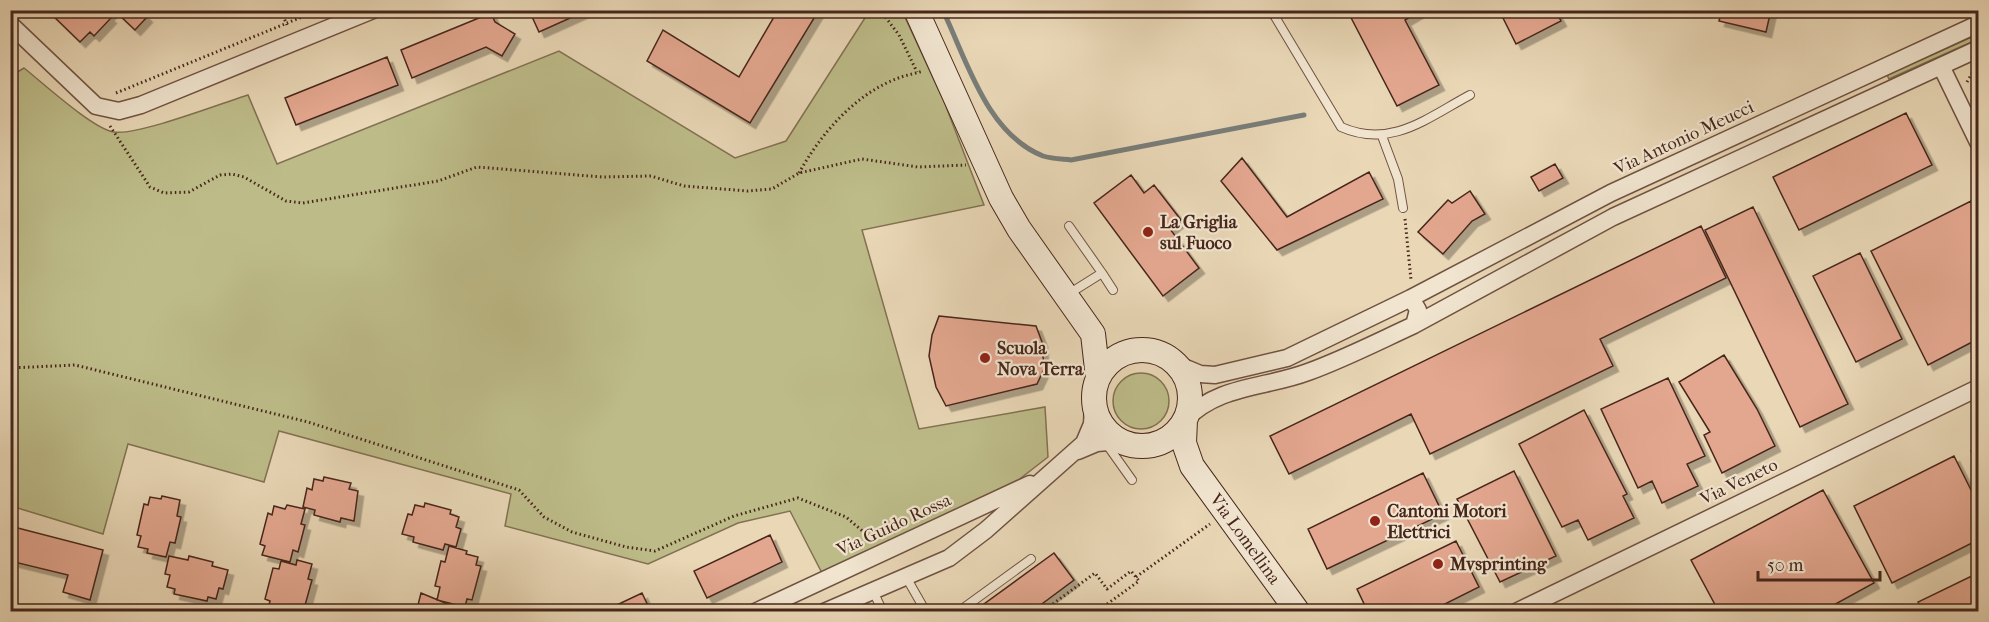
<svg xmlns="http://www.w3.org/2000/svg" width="1989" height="622" font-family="'IM FELL French Canon',serif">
<defs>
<filter id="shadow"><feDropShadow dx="5.5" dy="5.5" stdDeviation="0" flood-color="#0004"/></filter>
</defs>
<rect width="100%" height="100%" fill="#e9d7b6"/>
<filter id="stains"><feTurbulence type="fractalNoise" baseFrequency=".00333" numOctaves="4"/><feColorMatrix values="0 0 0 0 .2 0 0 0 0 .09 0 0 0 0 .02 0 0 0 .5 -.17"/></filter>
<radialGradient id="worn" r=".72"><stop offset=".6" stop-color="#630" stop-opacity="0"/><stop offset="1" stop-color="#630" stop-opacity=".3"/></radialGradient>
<path fill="#bdbc89" stroke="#827152" stroke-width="1.5" d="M870,10l31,1 2,2 42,91 39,101 -122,25 57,199 126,-22 3,50 -31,24 -195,92 -32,-62 -52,12 -90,41 -143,-38 6,-32 -232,-63 -15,51 -136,-38 -25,90 -92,-28v-430l13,-8c19,15 69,61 90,64 23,4 108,-29 134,-37l29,69 282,-113 176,107 51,-17z
M1974,36l2,4 -87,39 -2,-4z
M1113 401a28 28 0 1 1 56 0a28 28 0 1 1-56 0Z"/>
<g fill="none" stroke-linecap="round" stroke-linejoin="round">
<path stroke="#797d79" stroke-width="5" d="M945,15c23,49 43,119 98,141 9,3 19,3 28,4l233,-45"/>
</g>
<path fill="#e3a78f" stroke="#47261b" stroke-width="1.5" filter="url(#shadow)" d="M47,10h66l-5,6 3,2 -17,18 -4,-4 -10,10z
M114,10h26l7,7 -12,13z
M529,10h59l-49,22z
M778,10h41l-69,113 -103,-62 16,-31 76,47z
M1347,10h75l-17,10 34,65 -42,21z
M1499,10h56l6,11 -45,23z
M1722,10h49l-5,22 -47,-11z
M491,13l4,9 20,12 -13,22 -16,-9 -74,31 -11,-28z
M387,57l11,28 -102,40 -11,-27z
M1906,113l26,52 -133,65 -26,-53z
M1242,158l45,59 82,-45 14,27 -106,51 -56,-69z
M1555,164l8,14 -24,13 -8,-14z
M1131,175l13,18 10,-8 27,35 -11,9 29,39 -36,28 -69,-93z
M1470,191l15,23 -13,7 -29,33 -25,-22 30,-32 4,3z
M1971,201l7,14v124l-50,26 -57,-114z
M1753,207l95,197 -48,23 -95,-197z
M1701,226l25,52 -126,61 13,27 -183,88 -19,-40 -122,60 -19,-38z
M1860,253l42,86 -46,23 -43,-86z
M939,316l97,10 6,16 2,27 -7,15 -91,22 -10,-19 -7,-31 3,-21z
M1724,355l33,54 18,37 -53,27 -18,-38 6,-3 -31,-50z
M1668,378l37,78 -18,8 11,22 -36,17 -10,-22 -14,7 -37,-79z
M1584,410l43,84 -4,2 11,22 -46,22 -10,-20 -16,7 -43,-83z
M1978,447v19l-7,-15z
M1954,456l24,48v36l-86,43 -38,-77z
M1514,471l42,85 -56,26 -43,-83z
M1423,473l20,41 -116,55 -19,-40z
M324,477l27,6 -2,6 9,2 -4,30 -13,-3 -1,4 -26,-7 1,-5 -12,-3 4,-19 5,2 2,-11 9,2z
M1823,490l51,93 -53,29h-102l-28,-52z
M162,496l18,4 -3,16 4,1 -6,26 -5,-1 -4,15 -19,-4 1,-4 -10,-2 3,-11 -4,-1 7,-31 4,1 2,-8 11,2z
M425,503l26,7 -1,4 9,3 -3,10 5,2 -5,18 -11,-3 -2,6 -30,-8 1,-5 -12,-3 6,-20 4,1 3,-10 9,2z
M287,505l18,4 -4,15 4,1 -7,27 -5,-2 -3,12 -28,-7 3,-9 -5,-2 8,-31 4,2 2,-9 11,3z
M10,526l93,24 -13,50 -27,-8 5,-17 -58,-14z
M770,535l12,27 -75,36 -13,-27z
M1456,541l23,46 -50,25h-61l-11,-23z
M449,546l18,5 -1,3 12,3 -2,8 5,1 -9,34 -5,-1 -2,8 -28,-7 3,-13 -5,-1 6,-25 4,1z
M1054,553l20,27 -43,32h-58z
M169,556l19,4 1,-4 24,6 -1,4 16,4 -5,19 -4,-1 -3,11 -8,-2 -1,4 -33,-7 1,-5 -8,-2 3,-12 -5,-1z
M297,560l15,4 -4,15 4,1 -8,29 -36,1 2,-9 -5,-2 8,-31 6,1 2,-8 15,4z
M1978,573v39h-55l-5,-10z
M421,593l29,12 -2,7h-37l1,-5 5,2z
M642,593l9,19h-49z"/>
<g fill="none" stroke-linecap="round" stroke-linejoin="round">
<g stroke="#705242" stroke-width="10">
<path id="service" d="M1271,10l70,117c50,22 86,-9 129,-32
M1382,136l16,43 5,29
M1102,273l11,17
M1067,295l35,-22 -33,-47
M1105,442l27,38
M906,577l20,35
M873,591l10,21
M958,612l73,-53"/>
</g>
<g stroke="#705242" stroke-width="19">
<path id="minor" d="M10,24l86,82 23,5 22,-6 232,-95
M1941,66l37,76
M1411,298l200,-105 367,-169
M1414,325l199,-108 365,-168
M1176,364l24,10 15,1 72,-17 124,-60 7,12 -4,15c-35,16 -70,34 -106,47 -42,16 -90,13 -123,48
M1078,451l19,-8 22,-2
M755,612l275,-128
M824,612l125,-54 37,-28 98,-87 8,-19 1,-18
M1516,612l462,-224"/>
</g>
<g stroke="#47261b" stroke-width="26">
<path id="secondary" d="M916,10l85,188 18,31 74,105 5,44
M1094 398a48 48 0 1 1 96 0a48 48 0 1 1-96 0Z
M1185,420l-1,23 8,23 106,146"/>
</g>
<path stroke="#47261b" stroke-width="3" stroke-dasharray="1.5 3" stroke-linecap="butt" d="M281,10l1,3 6,-2 1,2 -6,3 4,9
M880,10l19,25 18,37
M1967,82l7,-12
M116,93l203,-83
M110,126l40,61 14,6 25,-1 31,-17 12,-1 12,3 42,24 17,2 135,-22 39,-14 125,10 49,-1 33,10 64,5 24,-2 27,-16 63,-14 56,8 48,-2
M799,173c21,-38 55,-78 97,-94 9,-4 18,-5 27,-8
M1405,219l6,61
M10,368l65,-3 233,57 211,68 25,27 28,15 54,15 29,4 79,-35 64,-18 48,19 27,23
M1136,577l74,-53
M1042,612l53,-39 12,16 24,-18 8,10 -43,31"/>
<use href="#service" stroke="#f1e5d0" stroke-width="8"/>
<use href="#minor" stroke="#f1e5d0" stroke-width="16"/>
<use href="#secondary" stroke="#f1e5d0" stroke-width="24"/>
</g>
<g fill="#8f2418" stroke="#f1e5d0" stroke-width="2">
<circle cx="1148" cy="232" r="6"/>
<circle cx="985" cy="358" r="6"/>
<circle cx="1375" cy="521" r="6"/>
<circle cx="1438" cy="564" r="6"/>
</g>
<g text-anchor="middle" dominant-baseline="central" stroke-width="4.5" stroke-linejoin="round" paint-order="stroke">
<g font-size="18" fill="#47261b" stroke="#f1e5d0">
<text transform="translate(1684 138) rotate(-25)">Via Antonio Meucci</text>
<text transform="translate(1739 482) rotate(-26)">Via Veneto</text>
<text transform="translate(894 525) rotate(-25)">Via Guido Rossa</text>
<text transform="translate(1245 539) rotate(54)">Via Lomellina</text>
</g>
<g font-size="18" font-weight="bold" fill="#47261b" stroke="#f1e5d0" text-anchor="start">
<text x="1160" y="222">La Griglia<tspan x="1160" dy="21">sul Fuoco</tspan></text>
<text x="997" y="348">Scuola<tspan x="997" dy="21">Nova Terra</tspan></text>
<text x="1387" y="511">Cantoni Motori<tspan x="1387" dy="21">Elettrici</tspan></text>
<text x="1450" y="564">Mvsprinting</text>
</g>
</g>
<rect width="1989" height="622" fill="none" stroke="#e9d7b6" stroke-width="36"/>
<rect x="12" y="12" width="1965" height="598" fill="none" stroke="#47261b" stroke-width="3"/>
<rect x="18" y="18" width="1953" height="586" fill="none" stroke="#47261b" stroke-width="1.5"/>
<path d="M1758 571v9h122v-9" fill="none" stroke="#47261b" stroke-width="3"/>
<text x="1767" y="571" font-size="18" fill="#47261b" stroke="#f1e5d0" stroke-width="4.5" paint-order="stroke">50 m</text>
<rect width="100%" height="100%" filter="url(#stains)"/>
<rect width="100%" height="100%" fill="url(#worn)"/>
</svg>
